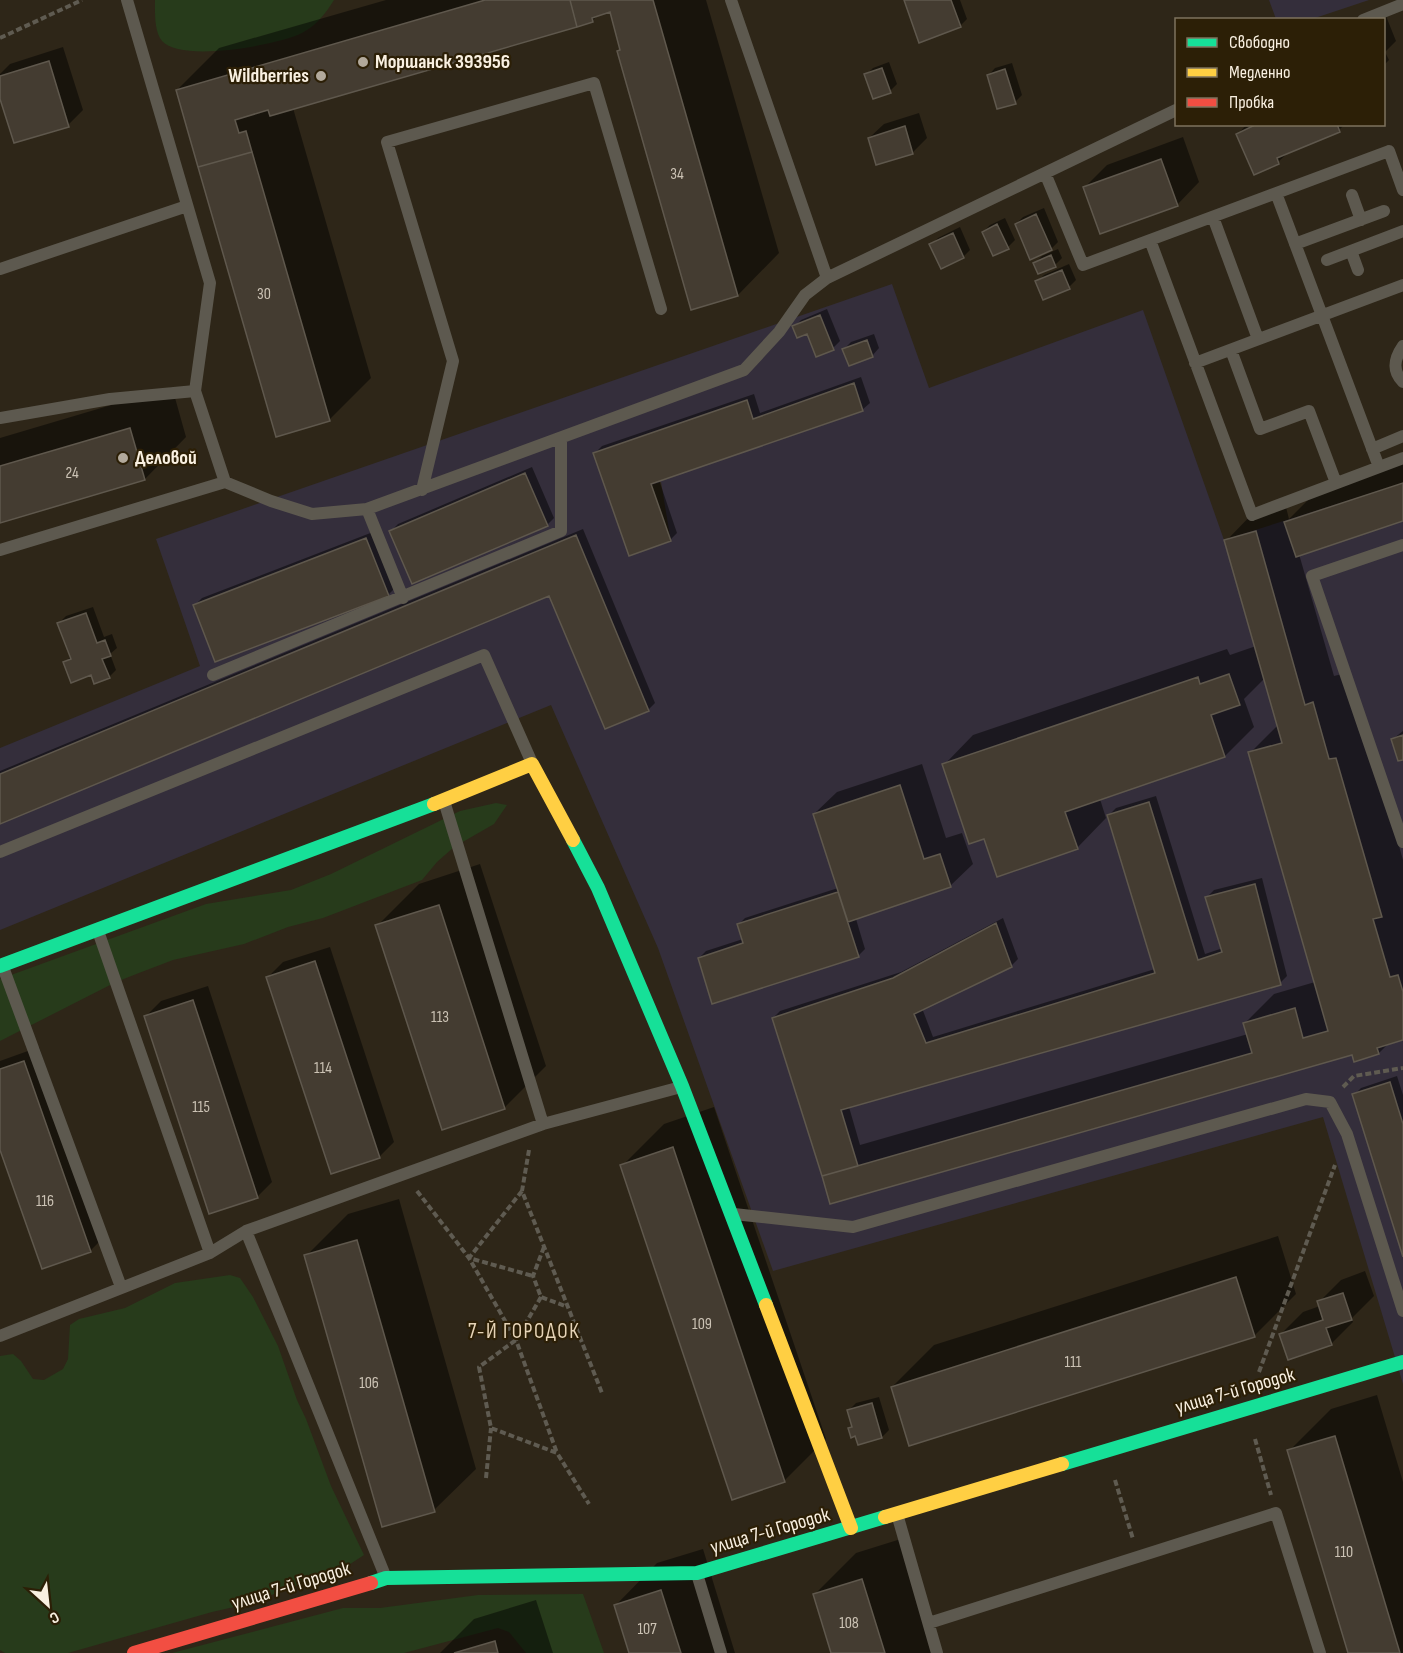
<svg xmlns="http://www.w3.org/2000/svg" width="1403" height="1653" font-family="'Sofia Sans Condensed',sans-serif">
<rect width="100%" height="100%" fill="#2e2618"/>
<path fill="#342e3b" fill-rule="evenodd" d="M1269,0h100l-60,20 -33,-1z
M892,284l37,104 214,-78 81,230 179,-57v901l-80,-267 -550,154 -115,-323 -107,-243 -551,225v-182l200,-82 -44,-127zM661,482l9,54h-1l-18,-51z"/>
<path fill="#273b1b" d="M155,0h179c-8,13 -18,26 -32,33 -24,12 -121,30 -140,8 -8,-9 -7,-30 -7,-41z
M496,803l11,2 -13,19 -40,23 -17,15 -15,18 -99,38 -35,9 -44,17 -71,16 -34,13 -23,9 -116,59v-62l206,-75 85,-14 40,-16 129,-63z
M230,1275l10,3 13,19 25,49 19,54 9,19 25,67 33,69 -20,13 -97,36 -35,8 -144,41h-63l-5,-3v-294l13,-2 8,7 12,18 11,1 19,-11 5,-10 2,-34 9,-6 46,-11 50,-25z
M583,1594l21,59h-78l-17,-21 -11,-4 -94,25h-232l171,-45h37l98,-13z"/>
<path fill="#0007" d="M386,0h320l73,253 -41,42 -120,-243 4,-4 -11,-38 -12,4 -7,7 -299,87 78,270 -42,42 -152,-330 42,-42z
M906,0h54l7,19 -7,7z
M1386,16l10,25 -11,11 4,8 -5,5v-45h-8z
M63,47l20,63 -15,15 -68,-32v-19l10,-10z
M889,62l8,22 -7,7 -16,6 -8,-22 7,-7z
M1012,63l10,32 -7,7 -27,-26 7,-8z
M919,113l8,25 -15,15 -43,-15 15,-14z
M1247,124h98l-6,6 -49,21 -12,11 -40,-28z
M1183,137l16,45 -22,23 -93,-17 23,-23z
M1044,208l14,34 -7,7 -35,-25 7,-7z
M1005,218l10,22 -7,7 -14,7 -11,-22 7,-7z
M960,227l10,23 -7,7 -32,-12 7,-7z
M1058,249l4,9 -7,7 -20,-2 7,-7z
M1069,264l7,16 -7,7 -32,-5 7,-7z
M827,309l13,32 -7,7 -25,-16 -14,-5 7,-7z
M874,334l5,14 -7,8 -28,-7 7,-7z
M861,377l9,26 -8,7 -203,70 18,53 -7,7 -75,-87 7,-7 152,-52 6,19z
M172,387l14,50 -41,42 -145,42v-83z
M1403,464v55l-104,35 35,122 8,-2 17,57 7,-2 37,131v179l-14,4 -10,10h-26l-522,149 -58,-184 7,-7 121,-39 102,-54 15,41 -7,7 -89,42 11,29 222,-68 -46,-154 7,-7 40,-12 49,158 18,-6 -16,-51 7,-7 48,-12 25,98 -7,7 -431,124 11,38 388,-111 -3,-11 29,-29 41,-12 -65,-229 29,-29 -14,-46 -21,21 10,28 -29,29 -125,43 6,19 -29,30 -92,-11 -41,-72 29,-30 254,-86 3,6 26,-9 -30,-105 29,-30 30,-8 4,16 26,-26z
M532,467l22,51 -7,7 -156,6 7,-7z
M583,529l72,174 -7,7 -98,-116 -550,229v-52z
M373,532l22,56 -7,7 -193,10 7,-7z
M93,607l11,30 8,-3 5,14 -7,6 6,16 -7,7 -17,-4 -27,-10 6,-7 -12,-33 7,-7z
M1403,731v27l-10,-19z
M922,764l24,74 16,-5 11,31 -23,22 -94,33 9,30 -7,7 -159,2 7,-7 37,-12 -5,-14 7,-7 93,-30 -24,-74 23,-22z
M480,864l66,202 -41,41 -62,21 -66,-202 42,-42z
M330,947l64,195 -15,15 -111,-180 15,-15z
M208,986l64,196 -15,15 -111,-181 15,-15z
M39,1047l66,189 -15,15 -90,-106v-84z
M1397,1076l6,19v157l-49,-157 7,-7z
M714,1107l112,332 -42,42 -162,-315 42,-42z
M399,1199l77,270 -42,41 -128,-254 42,-42z
M1278,1236l18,58 -42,42 -362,51 42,-42z
M1365,1271l9,25 -22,22 1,4 -22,22 -50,-10 22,-22 17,-6 -1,-4 22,-22z
M1377,1395l26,87v171h-54l-60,-202 42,-42z
M879,1397l10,33 -7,7 -26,-3 -6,-6 3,-3 -4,-15 7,-7z
M904,1538l34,115h-106l-17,-59 41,-41z
M703,1549l32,104h-104l-15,-48 41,-42z
M536,1600l17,53h-113l34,-34z"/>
<path fill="#443c31" stroke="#5f584d" stroke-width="1.5" d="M485,0h85l7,27 -307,89 -2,-6 -33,10 4,13 7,-2 6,21 -54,15 -22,-77z
M570,0h83l85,296 -47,14 -74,-259 3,-1 -10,-38 -18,6 1,4 -16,5z
M904,0h47l10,27 -42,16z
M49,61l20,66 -55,16 -14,-44v-23z
M882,68l9,25 -18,6 -9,-25z
M1005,69l11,35 -19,5 -10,-34z
M1257,124h80l3,8 -63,26 2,6 -25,11 -18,-41z
M905,126l8,28 -37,11 -8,-27z
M252,152l78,269 -54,16 -78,-270z
M1161,159l17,47 -78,28 -17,-47z
M1036,214l16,36 -22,10 -15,-36z
M997,224l12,25 -16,7 -11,-24z
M953,233l11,25 -23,11 -12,-25z
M1051,255l5,12 -18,7 -5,-11z
M1062,270l8,19 -27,11 -8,-19z
M820,315l14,35 -18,7 -9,-23 -10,4 -5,-12z
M867,340l6,17 -24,9 -7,-17z
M854,383l9,28 -212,73 20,57 -42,15 -36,-103 154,-53 6,19z
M130,428l15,52 -145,43v-57z
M525,473l23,53 -136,58 -23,-53z
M1403,483v38l-107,36 -12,-35z
M1256,531l49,174 8,-3 16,57 7,-1 46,159 -9,2 17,58 8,-2 5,17v48l-26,8 2,6 -25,8 -2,-7 -522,149 -8,-28 430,-123 -9,-30 52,-15 8,30 25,-7 -80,-279 34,-9 -58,-203z
M576,535l73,176 -44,18 -56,-133 -549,228v-50z
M366,538l23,58 -174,66 -22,-57z
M86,613l11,30 8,-3 6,16 -9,3 8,19 -16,6 -3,-9 -20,8 -8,-21 8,-3 -14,-36z
M1229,674l11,31 -29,10 14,42 -160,55 13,37 -81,28 -13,-38 -15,5 -27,-80 256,-87 2,7z
M1403,735v25l-5,1 -7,-22z
M900,785l24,74 16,-5 11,33 -103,35 -35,-108z
M1149,802l49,158 24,-8 -17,-55 50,-13 26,101 -440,125 17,56 -36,10 -50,-158 121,-40 103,-55 16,44 -98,47 12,29 229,-70 -48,-158z
M838,892l21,65 -147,47 -14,-46 45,-15 -6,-19z
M439,905l66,204 -63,21 -67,-205z
M315,961l65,197 -49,16 -65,-197z
M193,1000l65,198 -49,16 -65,-198z
M24,1061l67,191 -49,17 -42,-119v-81z
M1390,1082l13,42v133l-51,-163z
M673,1147l112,335 -53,18 -112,-335z
M357,1240l78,272 -53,15 -78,-272z
M1236,1277l19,60 -346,109 -18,-59z
M1343,1293l9,27 -26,8 6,17 -44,15 -9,-26 44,-14 -6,-19z
M872,1403l10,35 -24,7 -3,-9 -4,2 -3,-10 4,-1 -5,-17z
M1335,1436l65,217h-52l-61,-203z
M862,1579l23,74h-54l-18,-59z
M661,1590l20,63h-52l-15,-48z
M495,1641l3,12h-44z"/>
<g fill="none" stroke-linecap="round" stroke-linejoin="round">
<path stroke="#5f5b51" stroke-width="4" stroke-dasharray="6 3" stroke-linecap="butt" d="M0,38l82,-38
M1343,1087l11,-11 49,-8
M529,1150l-7,41 80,202
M417,1191l52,67 47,82 -37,27 12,61 66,25 32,51
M522,1191l-53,67 64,18
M544,1247l-11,29 8,21 27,10
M541,1297l-25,43 41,113
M1259,1372l76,-207
M1255,1439l16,56
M486,1478l5,-50
M1115,1480l18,59"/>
<path stroke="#5d594f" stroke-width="12" d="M127,0l83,283 -15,108 30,91 46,19 41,13 55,-5 377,-139 35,-38 26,-37 22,-17
M731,0l96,278 349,-168
M1363,20l40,-16
M1045,173l38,92 67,-25
M1403,190l-14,-39 -239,89 102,275 151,-57
M1276,193l103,274
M1352,195l9,25
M1213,217l45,122
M1295,244l89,-33
M1351,251l7,19
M1327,260l76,-29
M0,269l187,-63
M1403,346c-9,13 -11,25 0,36
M1231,350l29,79 49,-18 27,72
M1195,363l208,-78
M0,418l110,-19 85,-8
M1372,449l31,-13
M422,490l31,-129 -66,-219 207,-59 67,226
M367,509l36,89
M1403,545l-91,31 91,266
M0,550l225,-68
M213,675l348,-144v-92
M0,852l484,-197 48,108
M98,931l112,322
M3,967l118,320
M543,1124l138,-37
M734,1214l119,13 453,-128 24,3 17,32 56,177
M246,1231l140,347
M0,1336l210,-83 36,-22 297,-107 -99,-323
M897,1514l40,139
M697,1574l24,79
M929,1623l347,-110 44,140"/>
<path stroke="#16e098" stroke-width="14" d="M573,840l25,48 84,198 84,219
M0,966l434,-162
M1062,1464l341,-102
M371,1583l15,-5 311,-5 188,-56"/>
<path stroke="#ffcf43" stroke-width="14" d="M434,804l98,-40 41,76
M766,1305l85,223
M885,1517l177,-53"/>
<path stroke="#f24e42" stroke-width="14" d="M134,1653l237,-70"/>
</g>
<g fill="#b2a99b" stroke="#2c1f06" stroke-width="2">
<circle cx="363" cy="62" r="6"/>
<circle cx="321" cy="76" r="6"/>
<circle cx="123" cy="458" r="6"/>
</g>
<g text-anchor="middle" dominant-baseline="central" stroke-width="4.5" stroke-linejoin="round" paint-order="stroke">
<g font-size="16" fill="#ccc3b5">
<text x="677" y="174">34</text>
<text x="264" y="294">30</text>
<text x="72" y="473">24</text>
<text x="440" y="1017">113</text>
<text x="323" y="1068">114</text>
<text x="201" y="1107">115</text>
<text x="45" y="1201">116</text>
<text x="702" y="1324">109</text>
<text x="1073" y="1362">111</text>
<text x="369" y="1383">106</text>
<text x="1344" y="1552">110</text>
<text x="849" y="1623">108</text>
<text x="647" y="1629">107</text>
</g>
<g font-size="20" font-weight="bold" fill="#f9f0e1" stroke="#2c1f06" text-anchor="start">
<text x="375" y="62">Моршанск 393956</text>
<text x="309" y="76" text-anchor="end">Wildberries</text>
<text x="135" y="458">Деловой</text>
</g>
<g font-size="20" fill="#f9f0e1" stroke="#2c1f06">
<text transform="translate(1235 1391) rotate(-16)">улица 7-й Городок</text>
<text transform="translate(770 1531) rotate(-16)">улица 7-й Городок</text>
<text transform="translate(291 1586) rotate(-17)">улица 7-й Городок</text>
</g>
<g font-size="21" letter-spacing="1.5" fill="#e6d4b7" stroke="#2c1f06">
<text x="524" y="1331">7-Й ГОРОДОК</text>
</g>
</g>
<rect x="1175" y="18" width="210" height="108" fill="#2c1f06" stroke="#7e735e" stroke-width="1.5"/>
<rect x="1187" y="38" width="30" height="9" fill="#16e098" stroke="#7e735e" stroke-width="1.5"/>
<text x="1229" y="48" font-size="18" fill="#f9f0e1">Свободно</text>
<rect x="1187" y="68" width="30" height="9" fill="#ffcf43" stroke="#7e735e" stroke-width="1.5"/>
<text x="1229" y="78" font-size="18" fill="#f9f0e1">Медленно</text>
<rect x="1187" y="98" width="30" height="9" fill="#f24e42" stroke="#7e735e" stroke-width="1.5"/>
<text x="1229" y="108" font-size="18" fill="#f9f0e1">Пробка</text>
<g transform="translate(48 1605) rotate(153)" stroke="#2c1f06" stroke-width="4.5" paint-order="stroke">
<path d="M0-4.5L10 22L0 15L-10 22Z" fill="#f9f0e1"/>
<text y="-9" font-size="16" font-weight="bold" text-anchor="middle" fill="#f9f0e1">С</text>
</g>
</svg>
